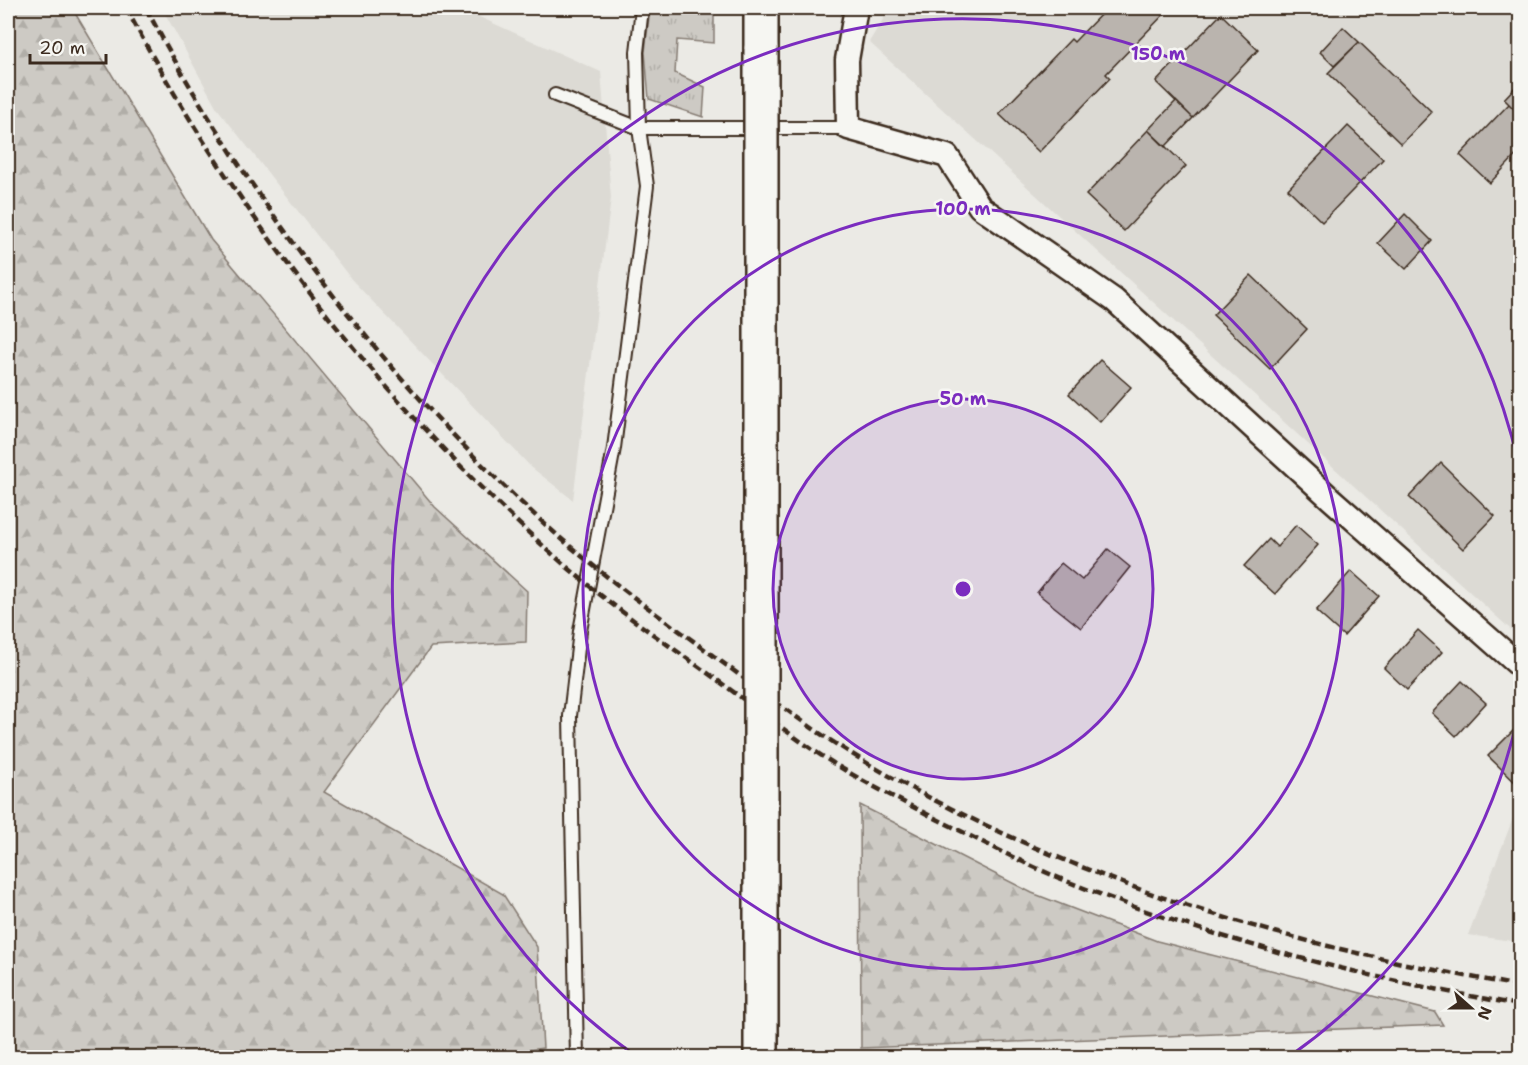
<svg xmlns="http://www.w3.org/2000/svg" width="1528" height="1065" font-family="'Shantell Sans',sans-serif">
<defs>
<pattern id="grass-tufts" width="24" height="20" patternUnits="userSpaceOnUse" patternTransform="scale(1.5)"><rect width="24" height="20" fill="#cdcac4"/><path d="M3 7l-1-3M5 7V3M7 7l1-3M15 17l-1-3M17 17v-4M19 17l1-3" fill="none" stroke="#b1aea8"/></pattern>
<pattern id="forest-firs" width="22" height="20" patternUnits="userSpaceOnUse" patternTransform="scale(1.5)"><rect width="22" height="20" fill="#cdcac4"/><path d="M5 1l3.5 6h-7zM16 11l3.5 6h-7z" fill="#b1aea8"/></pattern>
</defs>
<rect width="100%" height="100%" fill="#ebeae5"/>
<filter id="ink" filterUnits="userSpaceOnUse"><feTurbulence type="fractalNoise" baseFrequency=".0167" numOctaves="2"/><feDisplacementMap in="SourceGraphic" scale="12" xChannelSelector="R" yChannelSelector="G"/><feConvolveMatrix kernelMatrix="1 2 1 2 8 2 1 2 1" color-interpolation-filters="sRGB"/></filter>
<g filter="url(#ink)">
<path fill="#dcdad4" d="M162,8h310l1,6 128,58 10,126 -38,302 -42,-33 -179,-187 -135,-172z
M890,8h630v630l-651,-596z
M1515,813l5,1v128l-52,-7z"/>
<path fill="url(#grass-tufts)" stroke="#847a71" stroke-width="1.5" d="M650,8h64v35l-37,-3 -2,33 30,14 -2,30 -54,-18 -4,-47z"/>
<path fill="url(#forest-firs)" stroke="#847a71" stroke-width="1.5" d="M8,8h64l139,232 224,267 92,84 -1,51 -95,5 -107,145 179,102 34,53 6,101 -67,10 -468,-1z
M860,805l172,88 125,48 278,71 8,13 -582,23z"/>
<path fill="#bab4ae" stroke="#3b2a1e" stroke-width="1.5" d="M1107,8h63l-64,66 4,4 -71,74 -40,-38 72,-75 3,3z
M1221,14l37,36 -65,68 -37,-36z
M1343,27l16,15 -25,24 -14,-14z
M1359,42l73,70 -31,32 -73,-71z
M1520,82v33l-16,-16z
M1176,101l17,17 -28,29 -17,-17z
M1509,104l11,11v36l-30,32 -30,-28z
M1348,126l35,33 -61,63 -34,-33z
M1148,130l38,36 -62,65 -38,-36z
M1405,214l27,27 -26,28 -28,-26z
M1251,275l56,54 -37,40 -57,-54z
M1100,360l31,27 -31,35 -31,-28z
M1441,463l54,53 -32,33 -54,-52z
M1296,525l22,20 -43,49 -31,-28 25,-27 8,8z
M1108,549l22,18 -49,61 -44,-35 24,-30 21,17z
M1351,571l28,25 -35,40 -28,-25z
M1418,630l24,22 -35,38 -23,-22z
M1462,681l24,22 -30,33 -24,-23z
M1518,726l2,3v58l-32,-31z"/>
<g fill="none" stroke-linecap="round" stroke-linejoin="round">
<g stroke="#3b2a1e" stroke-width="16">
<path id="lane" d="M555,95l84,33h209
M577,1058l-7,-342 10,-85 34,-183 33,-262 -8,-58 -2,-76 5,-44"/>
</g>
<g stroke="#3b2a1e" stroke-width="27">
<path id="street" d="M856,8l-9,52 1,68 99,28 33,51 134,93 217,199 189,167"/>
</g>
<g stroke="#3b2a1e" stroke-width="38">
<path id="primary" d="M761,8v41"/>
</g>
<use href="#lane" stroke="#f6f6f2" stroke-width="12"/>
<use href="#street" stroke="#f6f6f2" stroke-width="22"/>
<use href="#primary" stroke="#f6f6f2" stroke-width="33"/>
<path stroke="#3b2a1e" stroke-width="4.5" stroke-dasharray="9 4.5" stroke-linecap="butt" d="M126,8c116,217 272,417 461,576 43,36 91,67 137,101 36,26 71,54 109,78 37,23 78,43 118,63 37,19 74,38 113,54 147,60 300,98 456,125
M146,8c106,201 272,415 449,559 39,32 80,60 120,90 40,29 79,60 121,87 74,47 155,86 236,119 144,60 295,96 448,123
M1322,1058l198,-4"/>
<g stroke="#3b2a1e" stroke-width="38" stroke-linecap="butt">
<path id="primary-bridge" d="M761,49v1009"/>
</g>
<use href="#primary-bridge" stroke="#f6f6f2" stroke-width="33"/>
</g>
</g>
<circle cx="963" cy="589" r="190" fill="#7b2cbf" fill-opacity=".12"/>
<g fill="none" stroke="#7b2cbf" stroke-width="3">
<circle cx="963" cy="589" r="190"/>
<circle cx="963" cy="589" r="380"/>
<path d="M1519 712A570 570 0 0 1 1290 1056M636 1056A570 570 0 1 1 1519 466"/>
</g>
<circle cx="963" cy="589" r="9" fill="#7b2cbf" stroke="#f6f6f2" stroke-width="3"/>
<g font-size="18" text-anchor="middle" font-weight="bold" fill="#7b2cbf" stroke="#f6f6f2" stroke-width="5" stroke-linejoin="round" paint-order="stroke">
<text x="1158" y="60">150 m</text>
<text x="963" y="215">100 m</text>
<text x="963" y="405">50 m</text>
</g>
<rect width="1528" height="1065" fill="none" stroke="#f6f6f2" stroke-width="30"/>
<rect x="15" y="15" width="1498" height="1035" fill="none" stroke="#3b2a1e" stroke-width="2" filter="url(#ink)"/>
<g transform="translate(1471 1008) rotate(111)" stroke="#f6f6f2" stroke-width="4.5" paint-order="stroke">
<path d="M0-4.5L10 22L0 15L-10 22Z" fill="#3b2a1e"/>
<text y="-9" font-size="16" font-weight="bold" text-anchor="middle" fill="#3b2a1e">N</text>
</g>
<path d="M30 54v9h76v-9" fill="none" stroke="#3b2a1e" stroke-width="3"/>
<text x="39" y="54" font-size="18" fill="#3b2a1e" stroke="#f6f6f2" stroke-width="4.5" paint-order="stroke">20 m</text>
</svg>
